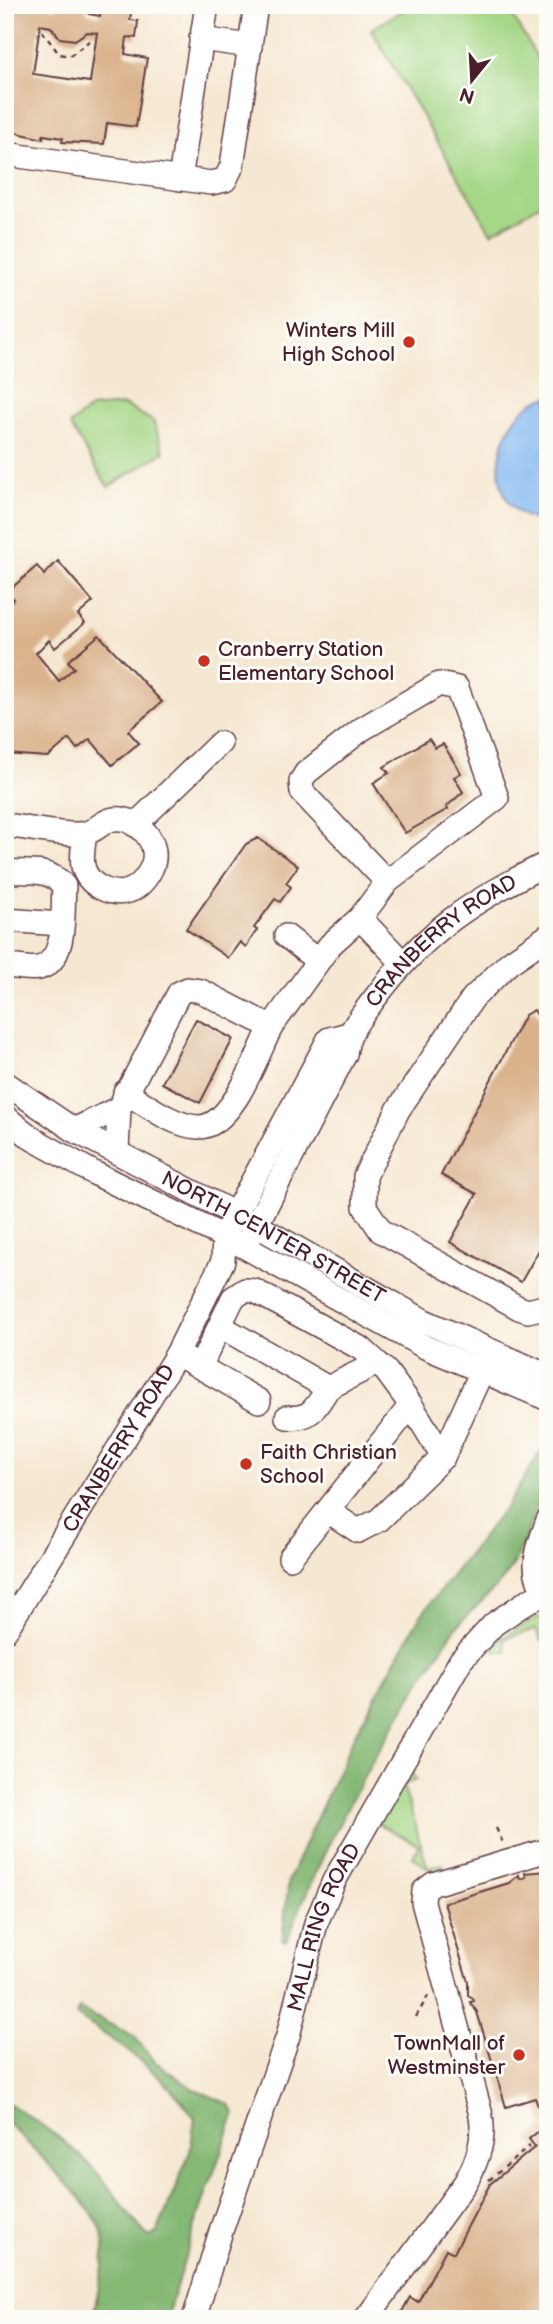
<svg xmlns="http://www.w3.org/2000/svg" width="553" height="2324" font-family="'Balsamiq Sans',sans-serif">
<rect width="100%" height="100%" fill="#fdfcf7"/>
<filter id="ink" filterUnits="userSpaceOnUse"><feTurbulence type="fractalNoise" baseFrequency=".0143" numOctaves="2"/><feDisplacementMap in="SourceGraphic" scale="14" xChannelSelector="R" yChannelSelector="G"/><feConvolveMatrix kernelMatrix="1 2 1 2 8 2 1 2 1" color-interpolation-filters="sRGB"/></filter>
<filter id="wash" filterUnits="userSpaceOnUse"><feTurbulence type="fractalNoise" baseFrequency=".00686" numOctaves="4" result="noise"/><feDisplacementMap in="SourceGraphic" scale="28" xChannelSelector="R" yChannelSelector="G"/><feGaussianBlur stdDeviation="1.57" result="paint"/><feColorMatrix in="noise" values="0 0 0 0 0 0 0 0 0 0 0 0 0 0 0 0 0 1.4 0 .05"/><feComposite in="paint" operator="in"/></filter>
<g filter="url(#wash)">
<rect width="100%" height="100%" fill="#f5e8d2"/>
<path fill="#a5d787" stroke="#787b59" stroke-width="2" d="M413,5h93l42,71v124l-57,33 -120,-204z
M124,405l29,16 11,31 -56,35 -38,-62 20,-17z
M538,1617l10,3v20l-7,1 -5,-12 -32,10 3,13h-12l2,-11z
M410,1769l6,11 -13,5 25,83 14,-4 1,5 -8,5 -22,-17 6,-12 -42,-22z"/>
<path fill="#84b874" stroke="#676c50" stroke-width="2" d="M546,1443c7,21 -18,90 -28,112 -15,35 -48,51 -68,81 -64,97 -122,197 -163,305l-5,-1 7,-61 66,-145 64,-116 89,-114z
M79,2009l55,27 20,25 38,27 37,16 6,9 -40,112 -29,94h-74c5,-26 17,-61 10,-87 -6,-24 -77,-91 -97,-112v-19c37,23 72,47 100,81 15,19 27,39 44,55l8,-4 33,-81 5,-34c-31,-44 -75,-74 -119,-103z"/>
<path fill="#82b8f1" stroke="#666c8e" stroke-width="2" d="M548,397v123c-5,-1 -12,0 -16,-1 -55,-18 -34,-113 16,-122z"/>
<g id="blocks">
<path fill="#dab38c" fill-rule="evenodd" d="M5,5h38l11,4 5,-4h24l6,9 11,2 1,-11h31l-2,15 8,1 -2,17 -9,-1 -2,17 22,4 -11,69 -29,-4 -3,21 -42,-2 1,-4 -20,-3v4l-38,-9zM40,25l11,2 9,11 15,2 12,-8 10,1 -7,49 -57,-8z
M58,561l35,41 -15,13 7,8 -30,25 -6,-8 -13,13 23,28 15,-13 -6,-7 31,-26 63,67 -34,29 11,12 -27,22 -22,-26 -13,10 -8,-10 -21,18 -43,-3v-147l9,-8 -7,-7 30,-26 7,9z
M429,739l6,9 8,-4 18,29 -7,4 9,15 -17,15 2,2 -43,24 -32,-50 16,-10 -5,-6z
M258,838l40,28 -12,17 5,4 -11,15 -5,-3 -21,29 3,2 -11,17 -6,-5 -12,16 -42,-29 60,-85z
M534,1010l5,8 9,5v211l-27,48 -71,-40 27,-48 -36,-19 84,-160z
M196,1019l37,20 -33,64 -38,-20z
M548,1871v448h-150l12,-22 8,5 28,-53 8,4 36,-69 45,-37 -6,-8 16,-13 -10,-28 -29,9 -29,-95 -7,-10 4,-1 -1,-3 -5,-3v-13l-24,-79 65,-20 10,-8 1,4 6,-2 -1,-4z"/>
</g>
</g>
<g filter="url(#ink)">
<use href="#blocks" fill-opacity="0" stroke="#643d44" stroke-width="2"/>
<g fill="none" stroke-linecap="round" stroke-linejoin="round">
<g stroke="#643d44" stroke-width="26">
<g id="minor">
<path d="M201,39l49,7"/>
<path d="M5,154l206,29 14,-3 7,-14 24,-161"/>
<path d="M180,179l27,-174"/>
<path d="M5,825c18,2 65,12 80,8 10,-1 18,-13 29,-14 25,-3 49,26 37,50 -5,10 -11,18 -22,22 -18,6 -42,-6 -46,-25 -2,-10 1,-23 2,-33"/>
<path d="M135,825l85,-82"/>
<path d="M5,872c21,0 46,-4 59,14 -2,23 4,75 -25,82 -9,2 -24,-2 -34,-2"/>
<path d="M360,918l42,44"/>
<path d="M5,920l56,4"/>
<path d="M286,936l32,25"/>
<path d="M548,936l-39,27 -36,35 -75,112 -33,66v31l16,24 138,77 9,3 20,-5"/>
<path id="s1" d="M5,1083l69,47 182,95 168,96 124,55"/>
<path d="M125,1092c21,12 48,34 73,35 35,1 59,-73 73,-100"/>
<path d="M119,1108l60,-115 9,-4 13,2 70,36 59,-82 30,-27 27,-36 110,-84 -40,-110 -18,-4 -77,45 -56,44 -5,8 1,11 85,90"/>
<path d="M5,1117l28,22 61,34 151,74 180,100 123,52"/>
<path d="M74,1130l45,-22 -2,43"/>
<path id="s2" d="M250,1237l95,-183c3,-24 16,-37 30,-56 51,-68 98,-98 173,-135"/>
<path d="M220,1326l108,62 49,-25"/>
<path d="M177,1354l23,13 33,-69 12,-8 10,1 107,58 24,22 25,34 -121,153"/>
<path d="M200,1367l59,34"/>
<path d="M411,1405l32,52"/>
<path d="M287,1417c24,3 29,-10 41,-29"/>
<path d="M328,1511l30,20 21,-11 64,-63 38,-84"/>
<path d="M548,1520c-10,29 -21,50 0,77"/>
<path id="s3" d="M5,1631l172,-277 46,-93 1,-24 11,-23 94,-175 19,-5"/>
<path id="s4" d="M194,2319l27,-88 67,-195 28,-113 18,-42 127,-221 33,-36 34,-23 20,-8"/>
<path d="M366,2319l99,-136c13,-22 21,-48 15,-72l-57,-209 1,-11 9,-7 115,-34"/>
</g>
</g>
<path stroke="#643d44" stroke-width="2.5" stroke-dasharray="5 5" stroke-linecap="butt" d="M91,5l6,8
M42,31l17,23 11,2 23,-18
M496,1828l7,15
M416,2017l12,-21
M489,2180l41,-34"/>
<use href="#minor" stroke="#fff" stroke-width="23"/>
</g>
</g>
<g fill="#c8321e" stroke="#fdfcf7" stroke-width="2.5">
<circle cx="409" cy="342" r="7"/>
<circle cx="204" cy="661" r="7"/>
<circle cx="246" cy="1464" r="7"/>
<circle cx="519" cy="2055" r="7"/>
</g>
<g text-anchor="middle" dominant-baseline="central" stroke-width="6" stroke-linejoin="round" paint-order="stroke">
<g font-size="21" fill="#4a1f2b" stroke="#fdfcf7" text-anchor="end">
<text x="395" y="330">Winters Mill<tspan x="395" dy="24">High School</tspan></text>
<text x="218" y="649" text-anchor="start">Cranberry Station<tspan x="218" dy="24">Elementary School</tspan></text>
<text x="260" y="1452" text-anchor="start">Faith Christian<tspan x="260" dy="24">School</tspan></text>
<text x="505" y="2043">TownMall of<tspan x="505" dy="24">Westminster</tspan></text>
</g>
<g font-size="21" fill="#4a1f2b" stroke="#fdfcf7">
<text stroke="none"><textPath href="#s2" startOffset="359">CRANBERRY ROAD</textPath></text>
<text stroke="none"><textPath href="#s1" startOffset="310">NORTH CENTER STREET</textPath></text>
<text stroke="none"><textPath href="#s3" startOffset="215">CRANBERRY ROAD</textPath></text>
<text stroke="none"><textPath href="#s4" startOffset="413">MALL RING ROAD</textPath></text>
</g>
</g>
<rect width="553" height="2324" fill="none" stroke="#fdfcf7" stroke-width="28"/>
<g transform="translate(472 80) rotate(198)" stroke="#fdfcf7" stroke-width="5" paint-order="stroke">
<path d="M0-5L12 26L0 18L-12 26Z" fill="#4a1f2b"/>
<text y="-10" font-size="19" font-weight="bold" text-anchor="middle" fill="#4a1f2b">N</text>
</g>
</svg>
